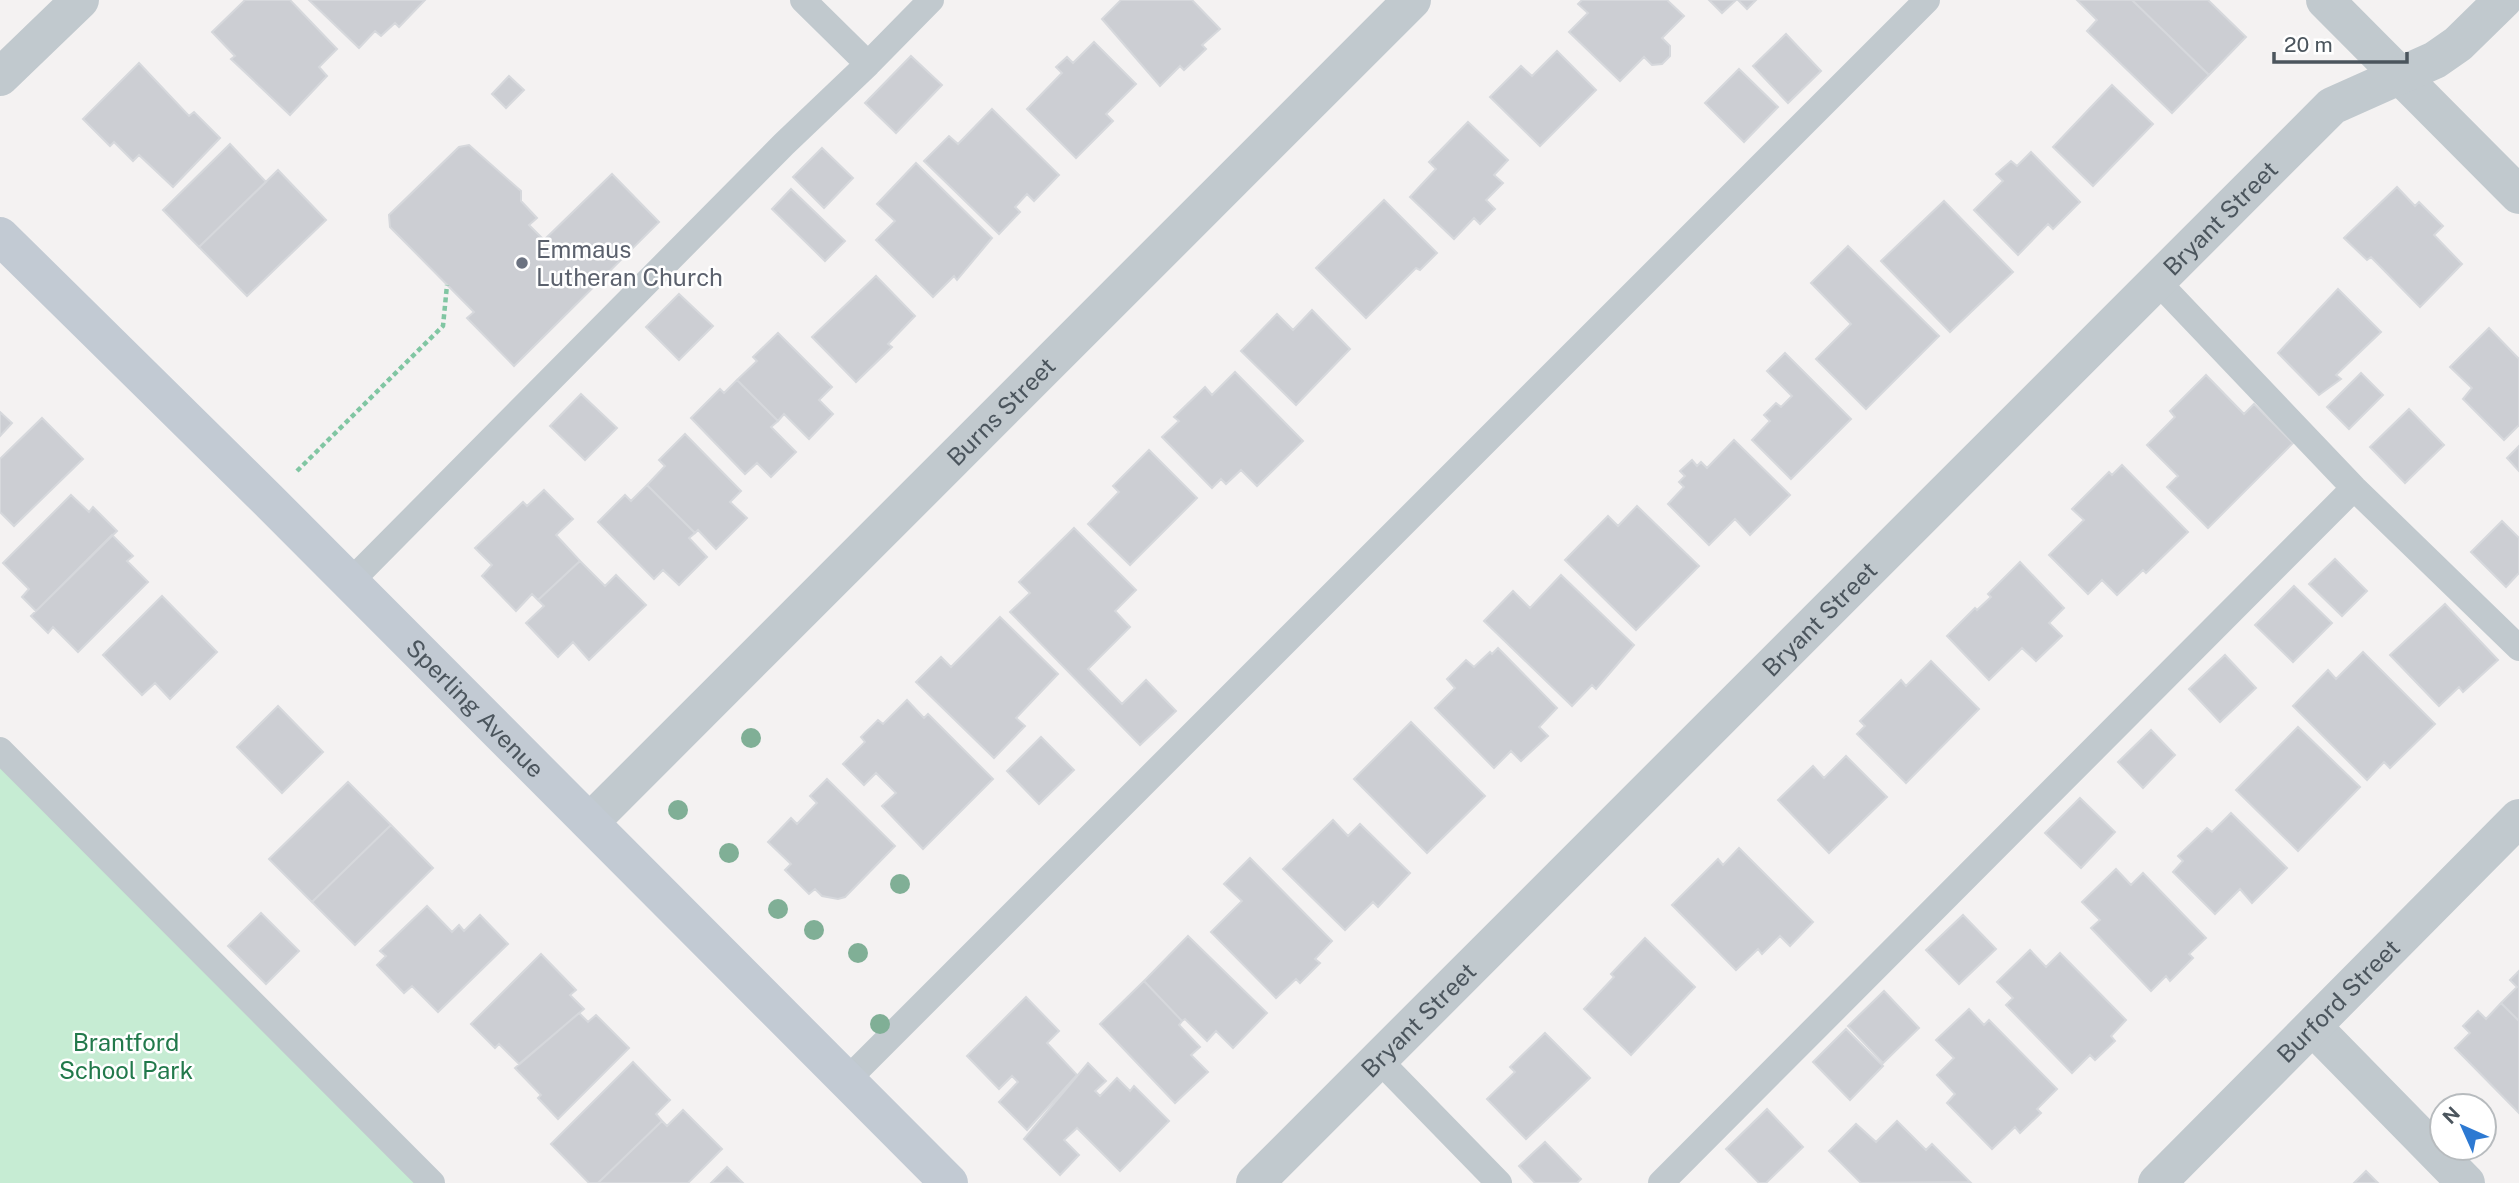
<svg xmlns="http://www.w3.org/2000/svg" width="2519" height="1183" font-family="'Public Sans',sans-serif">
<rect width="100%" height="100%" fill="#f4f2f2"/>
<path fill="#c6ecd3" d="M0,750l432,433h-432z"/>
<path fill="#ccced3" stroke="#d6d8dc" stroke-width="2" d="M245,0h45l47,49 -18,18 8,9 -37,39 -59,-56 4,-3 -23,-24z
M309,0h116l-26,27 -4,-4 -14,13 -6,-5 -16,17z
M1121,0h71l28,29 -18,16 4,4 -22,21 -4,-4 -20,20 -58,-67z
M1582,0h85l17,16 -22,22 8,8v10l-8,8 -10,1 -8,-8 -24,24 -51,-49 19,-19 -10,-9z
M1709,0h27l-14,13z
M1738,0h18l-9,9z
M2077,0h55l77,75 -37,38 -85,-82 10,-11z
M2132,0h76l38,37 -37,38z
M1786,34l35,37 -33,32 -35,-37z
M1094,42l42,42 -30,30 7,7 -37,37 -49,-49 35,-36 -6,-6 11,-10 6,6z
M1557,51l39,39 -56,56 -50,-49 31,-31 11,10z
M911,56l31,29 -46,48 -31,-30z
M139,63l50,53 5,-4 26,26 -47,49 -34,-32 -6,6 -19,-19 -4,4 -27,-27z
M1739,69l39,38 -34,35 -39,-39z
M509,76l15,14 -18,18 -14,-14z
M2112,85l41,39 -60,62 -40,-39z
M992,109l67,66 -25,26 -7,-7 -12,13 5,5 -21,22 -75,-73 25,-25 9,8z
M1468,122l40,38 -14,15 9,8 -17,17 9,9 -15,15 -6,-6 -20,21 -44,-42 26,-28 -7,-7z
M230,144l36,38 -67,65 -36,-37z
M469,145l52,46v10l16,17 -8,7 15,15 68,-66 47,48 -145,144 -47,-48 7,-6 -84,-85 -1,-12 70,-68z
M822,148l31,30 -29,30 -31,-31z
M2031,152l49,50 -27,27 -5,-5 -30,31 -44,-45 29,-29 -7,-7 15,-13 6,5z
M916,163l76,75 -35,42 -3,-4 -21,21 -57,-57 19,-19 -18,-17z
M278,170l48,50 -79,76 -48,-49z
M2397,187l18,19 4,-4 24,24 -9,9 28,29 -42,43 -49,-50 -4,3 -23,-22z
M791,189l54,52 -20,20 -53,-52z
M1384,200l53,53 -17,17 -4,-2 -50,50 -50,-50z
M1944,201l69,71 -63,60 -69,-71z
M1848,246l91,90 -73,73 -50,-50 35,-35 -40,-41z
M876,276l39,40 -27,28 4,3 -36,35 -44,-45z
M2338,289l43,43 -45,43 5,4 -22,16 -41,-42z
M679,294l34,32 -34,34 -33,-33z
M1312,310l38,39 -54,56 -55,-54 36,-37 16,16z
M2489,328l30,31v66l-15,15 -41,-41 9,-11 -22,-21z
M778,333l54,54 -13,13 14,14 -24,25 -25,-25 -6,7 -41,-41 20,-19 -4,-4z
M1785,353l66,66 -60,60 -39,-39 18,-19 -6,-6 12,-12 5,4 11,-11 -25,-25z
M1235,372l68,69 -46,45 -16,-16 -15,14 -5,-5 -9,9 -50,-51 17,-16 -5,-4 31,-30 7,8z
M2361,373l22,22 -34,34 -22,-22z
M2206,375l38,39 10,-10 39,39 -85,85 -41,-41 11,-11 -31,-31 28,-28 -5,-6z
M737,380l41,41 -7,6 25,25 -25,25 -14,-14 -12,11 -54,-56 29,-29 4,4z
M581,394l36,34 -32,32 -35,-34z
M2409,409l35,36 -39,38 -35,-36z
M0,412l12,11 -12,13z
M42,418l41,41 -69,67 -14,-14v-53z
M685,434l56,57 -11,11 17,16 -31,31 -18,-19 -3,3 -48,-48 18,-19 -6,-6z
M1734,440l56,55 -40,40 -15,-16 -26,26 -41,-41 16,-17 -5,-5 6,-6 -5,-5 12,-11 5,6 4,-4 6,6z
M2519,446v25l-12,-13z
M1149,450l48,48 -67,67 -42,-41 31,-32 -6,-6z
M2122,465l66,67 -42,41 -3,-3 -26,25 -15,-15 -14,14 -39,-39 35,-35 -12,-11 37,-37 3,3z
M647,485l48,48 -6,5 18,19 -28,28 -16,-15 -9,9 -56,-57 27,-27 6,6z
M544,490l29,29 -17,16 24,26 -42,39 -6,-6 -16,17 -34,-35 10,-11 -17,-17 48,-46 4,4z
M71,495l18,17 4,-5 24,24 -81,80 -14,-14 7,-8 -26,-26z
M1637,506l62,60 -63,64 -71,-70 43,-44 10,10z
M2502,521l17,17v35l-13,14 -35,-35z
M1074,528l62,62 -21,21 15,16 -42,42 34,35 24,-24 30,31 -36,34 -130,-133 20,-19 -11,-11z
M112,535l21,21 -6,5 21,21 -70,70 -25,-25 -5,6 -17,-17z
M2335,559l32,32 -25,25 -33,-32z
M580,561l25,25 11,-11 30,30 -57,55 -16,-18 -15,15 -32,-34 18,-17 -6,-6z
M2020,562l44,46 -15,15 13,13 -26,25 -14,-13 -33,32 -42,-44 28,-28 2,2 14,-13 -3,-3z
M1561,575l73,70 -38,44 -4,-4 -20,21 -88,-85 29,-30 17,17z
M2294,586l38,37 -39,39 -38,-37z
M162,596l55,56 -47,47 -15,-16 -13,12 -39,-40z
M2445,604l53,56 -35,32 -4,-5 -20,19 -49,-51z
M1000,617l58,57 -42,44 9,8 -31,32 -78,-76 25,-25 10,10z
M1498,648l59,60 -18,19 9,9 -27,25 -10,-10 -17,17 -59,-60 20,-20 -8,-9 19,-19 8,7 16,-15 2,2z
M2363,652l72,72 -45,44 -6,-6 -17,18 -74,-74 35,-36 8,9z
M2225,655l31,33 -36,34 -31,-33z
M1931,661l48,48 -73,74 -49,-49 8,-8 -5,-5 41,-41 5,6z
M907,700l17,18 4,-4 65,65 -70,70 -41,-43 14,-13 -20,-20 -12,12 -21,-21 22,-22 -4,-5 17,-17 5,4z
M278,706l45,46 -41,41 -45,-46z
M1411,722l74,74 -58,57 -73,-74z
M2298,727l62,60 -62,64 -62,-61z
M2151,730l24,25 -32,33 -25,-26z
M1041,737l33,33 -35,34 -32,-33z
M1846,756l41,41 -58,56 -51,-53 35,-34 11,12z
M827,779l68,67 -50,51 -7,2 -16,-3 -7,-7 -6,5 -24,-24 6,-6 -23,-22 23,-24 6,6 20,-21 -7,-7z
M348,782l43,43 -79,77 -43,-43z
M2080,798l35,34 -34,36 -36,-35z
M2231,813l56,55 -35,35 -12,-14 -25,25 -42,-42 10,-11 -5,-5 29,-28 5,4z
M1333,820l15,16 12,-12 50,49 -32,34 -5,-5 -28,28 -62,-61z
M391,825l42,43 -78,77 -43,-43z
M1739,848l74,74 -23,24 -10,-10 -18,18 -4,-5 -22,21 -64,-65 46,-46 5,6z
M1250,858l82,83 -17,18 5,4 -20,20 -4,-4 -20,19 -65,-66 31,-31 -18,-17z
M2116,869l15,16 12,-12 63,65 -17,16 4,4 -23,23 -4,-5 -15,15 -60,-63 9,-8 -18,-18z
M427,906l25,26 7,-7 5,6 16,-16 28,29 -70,68 -26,-26 -8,7 -27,-28 9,-9 -6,-5z
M261,913l38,38 -33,33 -38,-38z
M1963,915l33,34 -37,35 -33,-34z
M1188,936l79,77 -34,35 -17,-17 -9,10 -22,-22 -3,2 -38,-40z
M1645,938l50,49 -64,68 -47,-46 30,-32 -3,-3z
M2030,950l16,17 14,-14 66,67 -15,16 4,5 -20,19 -5,-5 -18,18 -66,-68 7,-7 -16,-16z
M541,954l35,36 -6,5 14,14 -65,55 -20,-20 -4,4 -24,-24z
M2519,971v50l-18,-18 16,-16 -7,-7z
M1144,981l38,40 -3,4 21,22 -9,8 17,17 -33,31 -75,-79z
M1884,991l35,37 -36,35 -35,-37z
M1026,997l33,34 -12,12 30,32 -50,55 -28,-28 19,-20 -6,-6 -13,13 -32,-33z
M2501,1003l18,18v92l-64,-65 15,-15 -7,-7 15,-15 8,8z
M1969,1009l15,16 5,-5 68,69 -20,20 4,4 -21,20 -5,-6 -23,22 -45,-46 8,-9 -18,-19 17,-17 -18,-18z
M579,1013l9,9 8,-7 33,33 -71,71 -20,-21 3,-3 -26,-27z
M1846,1029l37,37 -33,34 -37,-38z
M1545,1033l45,45 -64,61 -39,-40 28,-27 -5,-5z
M633,1062l37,38 -14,14 6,7 -64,62h-9l-38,-39z
M1088,1063l18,18 -11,10 5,5 17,-18 13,13 4,-5 35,35 -49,50 -43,-43 -13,12 15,15 -19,20 -36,-36z
M1767,1109l36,38 -37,36h-7l-33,-34z
M683,1110l39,39 -34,34h-90l64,-62 5,5z
M1897,1121l29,29 6,-6 38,38 -109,1 -32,-32 27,-27 20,18z
M1545,1142l36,37 -4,4h-42l-16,-17z
M727,1167l16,16h-32z
M2366,1171l12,12h-24z"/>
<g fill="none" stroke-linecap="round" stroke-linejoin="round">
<path stroke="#81c6a3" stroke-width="4.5" stroke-dasharray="5 3.5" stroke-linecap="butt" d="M297,471l146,-145 4,-41"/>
<path stroke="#c1c9ce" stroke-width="26" d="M803,0l65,64 63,-64
M2156,280l198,208 165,160
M350,582l434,-438 84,-80
M0,750l432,433
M1377,1058l122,125
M847,1080l1080,-1080
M1661,1183l693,-695"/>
<g stroke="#c1c9ce" stroke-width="38">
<path d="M2325,0l194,195"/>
<path d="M0,77l80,-77"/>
<path id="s1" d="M590,822l822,-822"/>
<path d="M2313,1027l153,156"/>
<path id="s2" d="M1255,1183l1077,-1077 103,-46 23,-16 45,-44"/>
<path id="s3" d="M2157,1183l362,-365"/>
</g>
<path stroke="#c2cad3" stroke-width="38" id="s4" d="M0,236l268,264 681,683"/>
</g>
<g fill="#80af96">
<circle cx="751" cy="738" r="10"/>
<circle cx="678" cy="810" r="10"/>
<circle cx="729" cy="853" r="10"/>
<circle cx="900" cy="884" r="10"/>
<circle cx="778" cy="909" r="10"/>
<circle cx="814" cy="930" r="10"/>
<circle cx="858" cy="953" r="10"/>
<circle cx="880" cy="1024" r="10"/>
</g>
<circle fill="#6b7280" stroke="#fff" stroke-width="2.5" cx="522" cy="263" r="7"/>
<g text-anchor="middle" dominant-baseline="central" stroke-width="5" stroke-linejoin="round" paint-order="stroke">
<g font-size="24" fill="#4b555d" stroke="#fff">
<text stroke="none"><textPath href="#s2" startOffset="1365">Bryant Street</textPath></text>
<text stroke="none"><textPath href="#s1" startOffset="581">Burns Street</textPath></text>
<text stroke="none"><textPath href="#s2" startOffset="798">Bryant Street</textPath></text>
<text stroke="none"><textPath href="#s4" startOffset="670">Sperling Avenue</textPath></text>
<text stroke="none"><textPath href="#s3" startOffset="257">Burford Street</textPath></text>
<text stroke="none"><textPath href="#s2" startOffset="231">Bryant Street</textPath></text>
</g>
<g font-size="24" fill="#5b616d" stroke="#fff" text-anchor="start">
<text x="536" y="249">Emmaus<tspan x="536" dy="28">Lutheran Church</tspan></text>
</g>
<g font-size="24" fill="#22794b" stroke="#fff">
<text x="126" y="1042">Brantford<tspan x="126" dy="28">School Park</tspan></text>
</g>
</g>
<g transform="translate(2463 1127) rotate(315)"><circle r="33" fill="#ffffff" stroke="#b7bbbe" stroke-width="2"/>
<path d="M0-5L12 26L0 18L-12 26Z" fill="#2d79d2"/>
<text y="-10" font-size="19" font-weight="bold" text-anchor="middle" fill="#4b555d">N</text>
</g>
<path d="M2274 52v10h133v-10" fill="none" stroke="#4b555d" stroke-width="3.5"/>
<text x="2284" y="52" font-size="21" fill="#4b555d" stroke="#ffffff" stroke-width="5" paint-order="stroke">20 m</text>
</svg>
